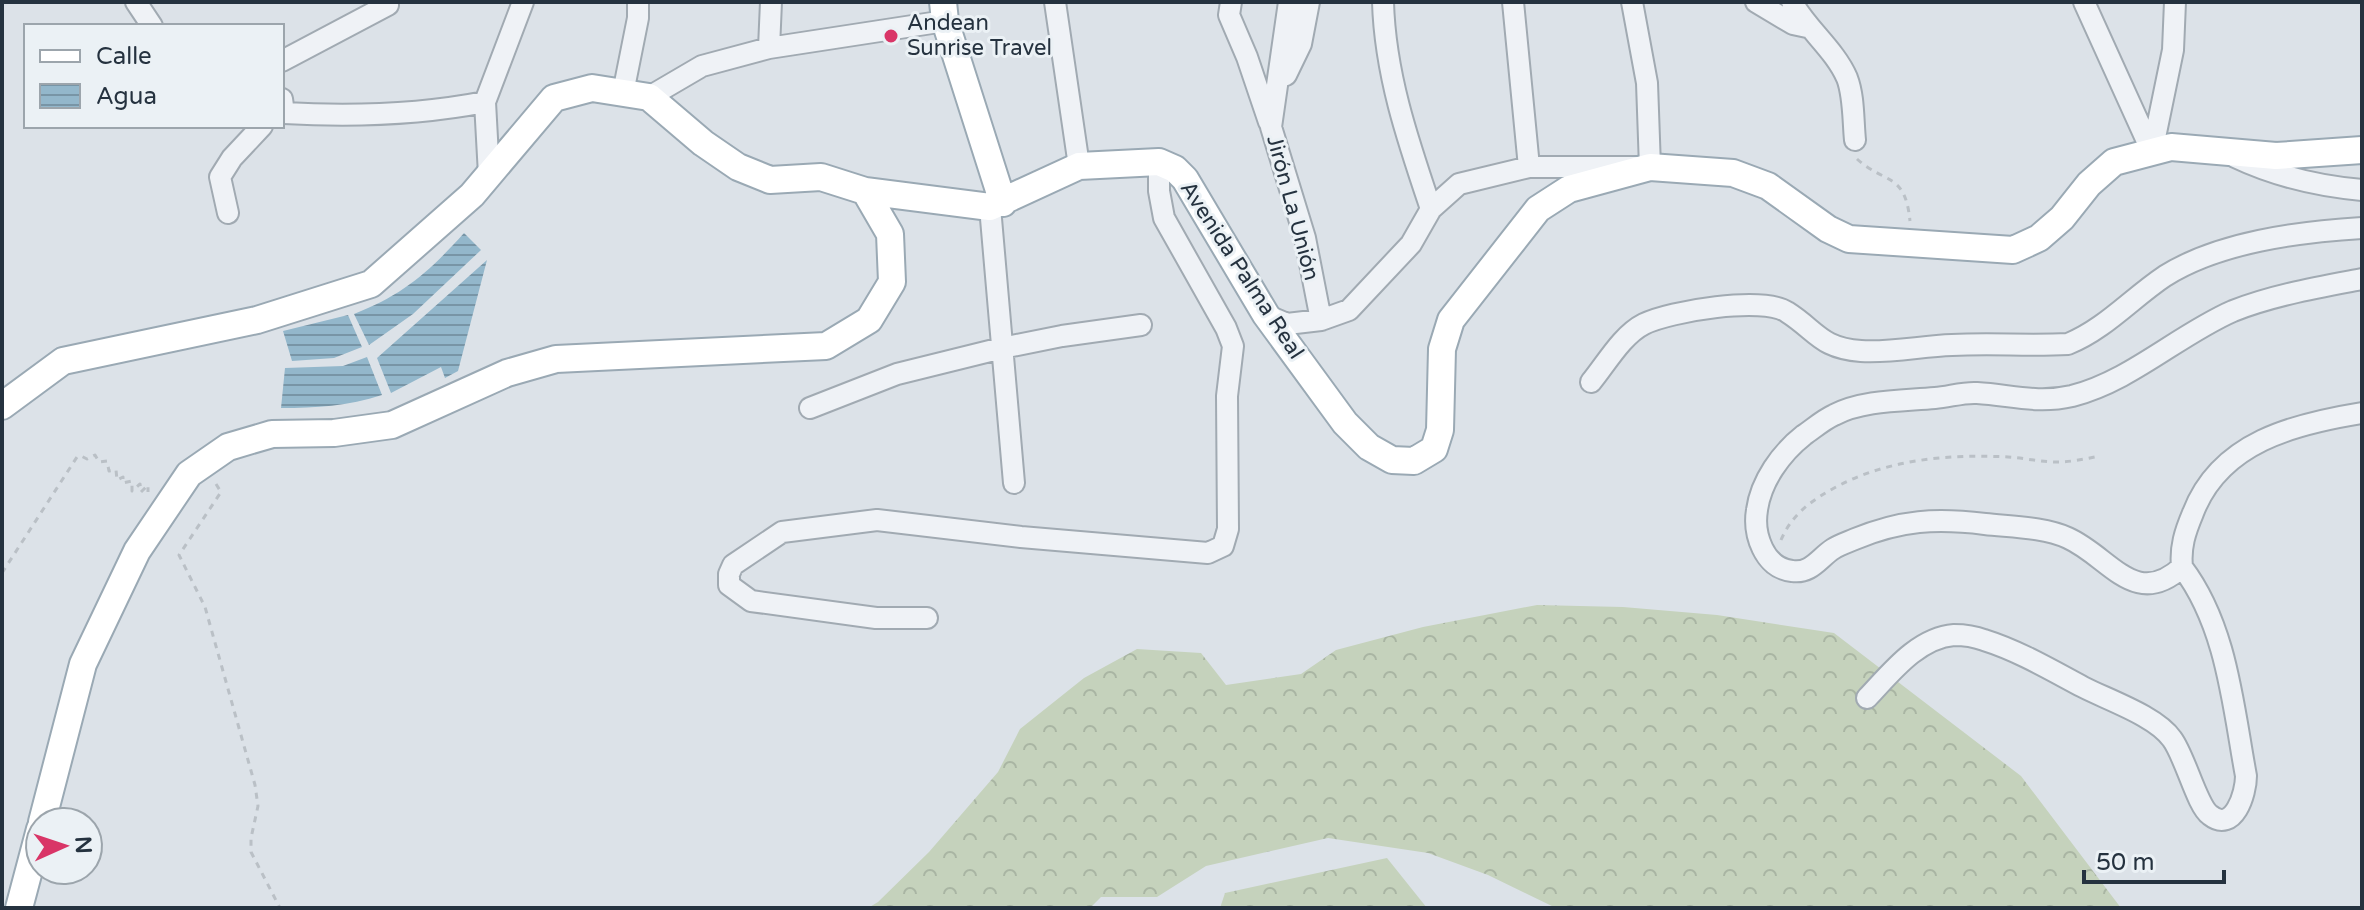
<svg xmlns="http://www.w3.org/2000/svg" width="2364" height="910" font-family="'Varela Round',sans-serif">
<defs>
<pattern id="forest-crowns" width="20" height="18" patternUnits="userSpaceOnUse" patternTransform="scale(2)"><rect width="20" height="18" fill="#c5d2bc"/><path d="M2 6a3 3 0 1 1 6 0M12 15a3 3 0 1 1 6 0" fill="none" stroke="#a9b5a3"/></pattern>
<pattern id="water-rules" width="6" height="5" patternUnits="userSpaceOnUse" patternTransform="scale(2)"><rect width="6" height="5" fill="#93b7cb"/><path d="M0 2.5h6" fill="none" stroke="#7895a6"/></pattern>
</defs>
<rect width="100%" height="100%" fill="#dce2e8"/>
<path fill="url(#forest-crowns)" d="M1537,605l86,2 94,8 117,18 187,143 100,132h-565l-68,-33 -60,-22 -100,-15 -122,28 -49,31h-56l-11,11h-222l10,-6 51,-50 69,-80 22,-43 64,-51 53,-29 64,4 25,32 75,-11 35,-24 87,-23z
M1387,858l40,50h-207l5,-15z"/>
<path fill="url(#water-rules)" d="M464,233l17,17 -68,64 -44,31 -15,-31c49,-19 75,-42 110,-81z
M487,260l-29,111 -13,7 -4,-11 -50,26 -14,-35z
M348,315l14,32 -28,11 -42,3 -9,-30z
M367,357l15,38c-34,11 -66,13 -101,13l4,-40 58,-2z"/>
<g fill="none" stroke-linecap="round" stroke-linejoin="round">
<g stroke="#a1aab2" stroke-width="24">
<path id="minor" d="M136,2l16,24
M1055,2l24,164
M1231,2l-2,13 18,42 22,65
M1289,2l-18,125 34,111 16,82
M1383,2c2,72 25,139 48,207
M1513,2l16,165
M1756,2l37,22 14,3
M1792,2c15,27 43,48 55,76 7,18 6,42 8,62
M2084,2l68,150
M769,48l2,-46
M282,61l106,-56
M1286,75l15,-31 8,-42
M623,93l15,-75v-16
M649,97l53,-31 67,-18 176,-27
M282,99l2,14c69,4 134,2 201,-11l38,-100
M485,102l4,73
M2152,152l21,-102 2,-48
M2235,157c40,19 83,29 127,33
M990,207l24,276
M228,213l-8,-36 12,-19 30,-32
M2362,279c-42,8 -89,16 -129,32 -55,24 -102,70 -161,85 -35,8 -61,-1 -95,-3 -14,-1 -28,4 -42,5 -33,3 -72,2 -101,17 -11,5 -21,14 -30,20 -23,18 -43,46 -47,75 -4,24 7,58 35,61 19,3 27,-13 41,-22 6,-4 15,-7 22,-10 46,-19 81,-21 130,-15 26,3 59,3 83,14 42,19 67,72 114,29 -2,-20 3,-35 11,-54 27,-71 101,-89 169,-100
M1266,315l21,9 34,-4 28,-10 62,-66 20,-35 28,-25 70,-17h121l-3,-84 -15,-81
M1591,382c15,-18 31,-47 53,-58 26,-13 119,-28 143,-12 30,19 33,36 74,39 30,2 61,-5 91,-6 39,-2 77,1 116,-1 37,-15 64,-46 97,-68 54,-34 133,-44 197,-48
M810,408l87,-34 105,-26 60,-12 79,-11
M927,618h-51l-125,-17 -22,-16v-11l4,-9 49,-33 95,-12 144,17 187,16 15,-7 5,-17 -1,-133 6,-50 -7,-18 -62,-110 -5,-27v-29
M1867,698c23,-24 50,-60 87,-63 9,0 22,2 30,5 35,11 67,30 99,47 25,13 73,29 89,52 13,17 25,67 38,76 24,19 36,-22 36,-39 -13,-70 -19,-150 -64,-209"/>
</g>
<g stroke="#9aa9b4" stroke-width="30">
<path id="major" d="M943,2l2,19 58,182
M865,191l125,16 89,-41 80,-4 16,7 10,10 81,136 79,108 24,24 23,13 22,1 20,-12 6,-19 2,-81 9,-29 87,-111 31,-20 81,-22 83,6 35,13 60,43 21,10 164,11 26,-12 23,-20 27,-34 25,-22 57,-15 105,9 86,-6
M2,406l61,-45 194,-41 114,-36 101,-89 82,-97 38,-10 57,9 54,46 35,24 32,13 51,-3 44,14 25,43 2,48 -23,38 -43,26 -270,13 -49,14 -115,52 -58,8 -62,1 -44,13 -39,27 -52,77 -54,113 -41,158
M19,908l21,-79"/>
</g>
<path stroke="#bac0c6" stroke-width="3" stroke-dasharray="6 6" stroke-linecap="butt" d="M1857,159c29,26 48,13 53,62
M216,484l5,8 -42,63 26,52 50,178 3,21 -7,32v14l29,56
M1781,540c11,-26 31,-40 55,-53 53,-28 113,-33 172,-30 16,1 33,5 49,5 14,0 28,-3 42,-6
M2,573l75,-116 4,-1 6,3 8,-4 4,7 8,-1 2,10 7,-1 1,10 6,-3v6l9,-2v10l8,-7 1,8 7,-7v7"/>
<use href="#minor" stroke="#eff2f6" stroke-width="20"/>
<use href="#major" stroke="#fff" stroke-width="26"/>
</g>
<circle fill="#d93567" stroke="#ebf1f5" stroke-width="3" cx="891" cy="36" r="8"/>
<g text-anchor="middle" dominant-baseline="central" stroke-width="6" stroke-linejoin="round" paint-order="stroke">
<g font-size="22" fill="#25323f" stroke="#ebf1f5" text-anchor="start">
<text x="907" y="23">Andean<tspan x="907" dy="25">Sunrise Travel</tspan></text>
</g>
<g font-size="22" fill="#25323f" stroke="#ebf1f5">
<text transform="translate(1293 208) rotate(75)">Jirón La Unión</text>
<text transform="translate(1242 270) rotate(57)">Avenida Palma Real</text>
</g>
</g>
<rect width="2364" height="910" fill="none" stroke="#25323f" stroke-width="8"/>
<rect x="24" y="24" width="260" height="104" fill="#ebf1f5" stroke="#9ca5ac" stroke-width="2"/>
<rect x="40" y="50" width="40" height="12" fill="#ffffff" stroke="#9ca5ac" stroke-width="2"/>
<text x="96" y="64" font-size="24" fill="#25323f">Calle</text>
<rect x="40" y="84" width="40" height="24" fill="url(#water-rules)" stroke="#9ca5ac" stroke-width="2"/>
<text x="96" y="104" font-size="24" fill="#25323f">Agua</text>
<g transform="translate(64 846) rotate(87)"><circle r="38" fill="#ebf1f5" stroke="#9ca5ac" stroke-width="2"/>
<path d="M0-6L14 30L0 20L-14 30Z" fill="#d93567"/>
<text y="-12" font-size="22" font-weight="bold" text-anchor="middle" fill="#25323f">N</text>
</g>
<path d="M2084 870v12h140v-12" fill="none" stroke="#25323f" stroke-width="4"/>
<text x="2096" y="870" font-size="24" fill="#25323f" stroke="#ebf1f5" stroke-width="6" paint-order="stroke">50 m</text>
</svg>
